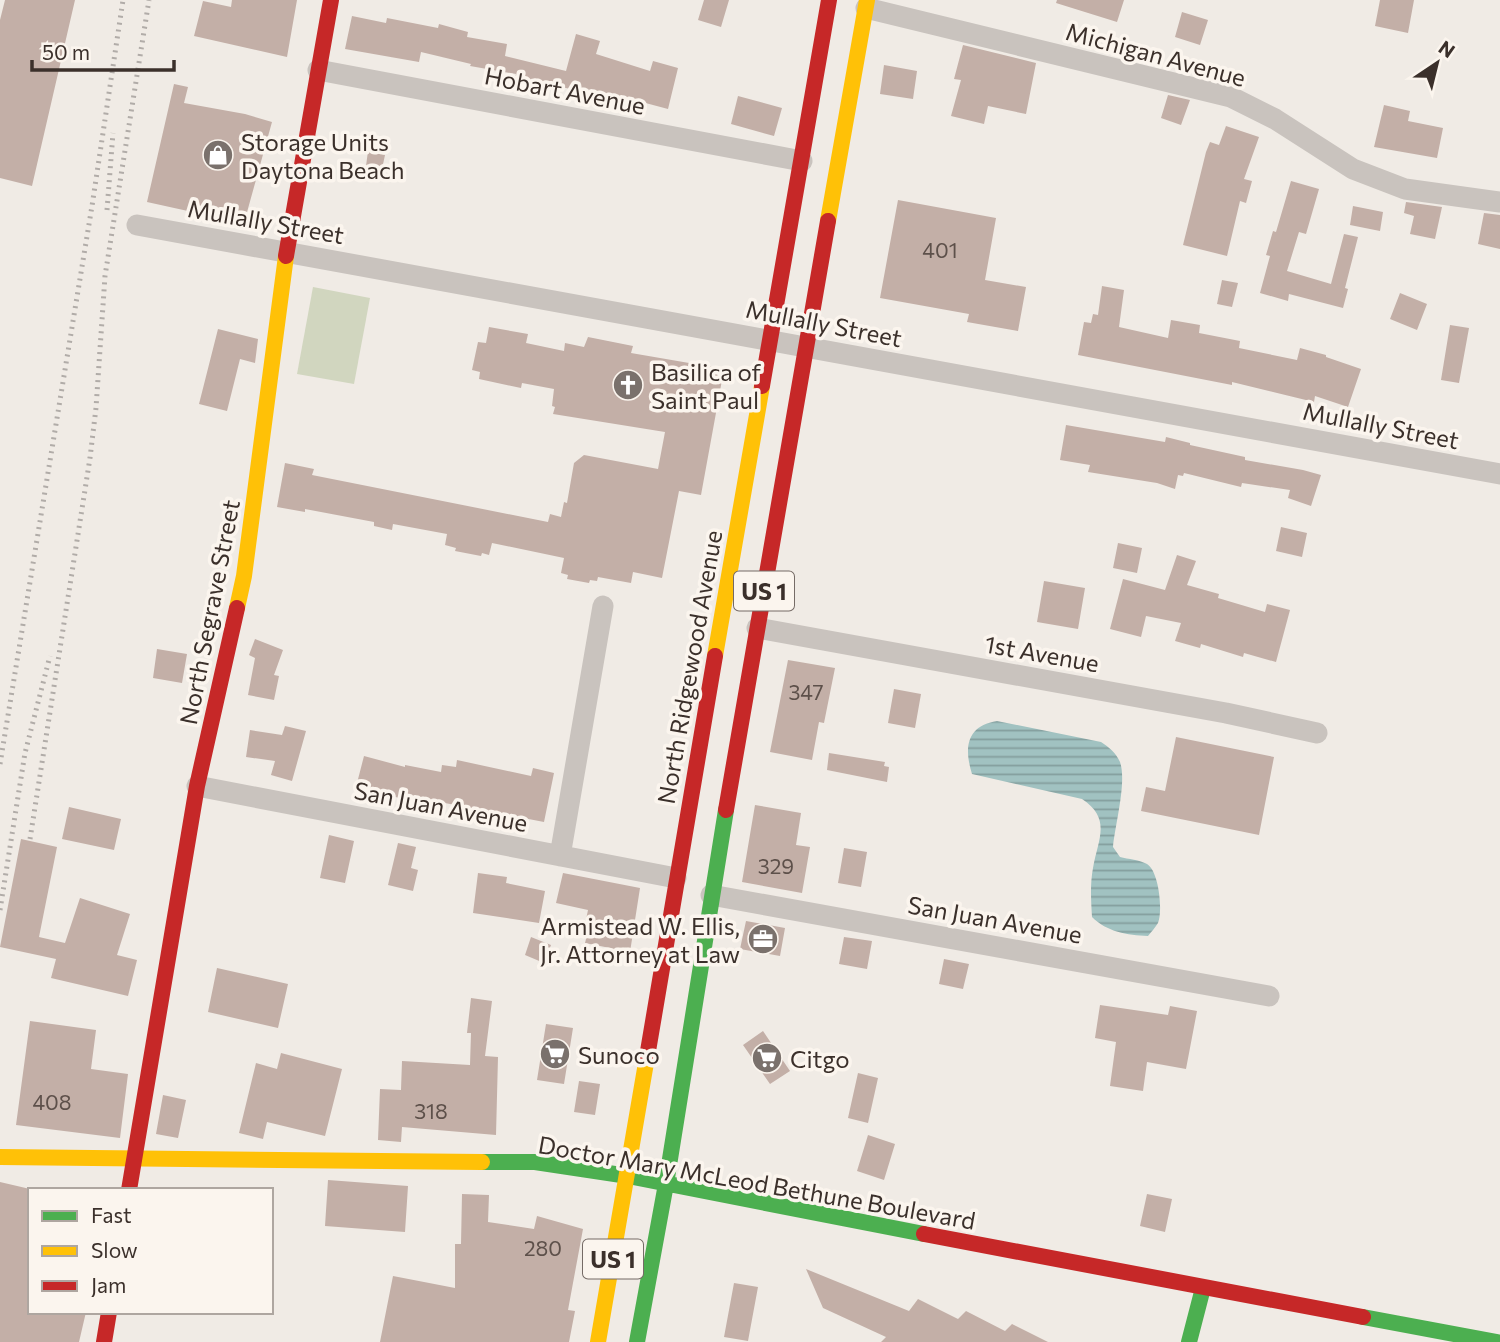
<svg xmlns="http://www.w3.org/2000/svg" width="1500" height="1342" font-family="Commissioner,sans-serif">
<defs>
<pattern id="water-rules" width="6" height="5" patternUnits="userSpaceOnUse" patternTransform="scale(1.75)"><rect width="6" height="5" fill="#a1c2c1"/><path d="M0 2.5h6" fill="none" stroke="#849e9d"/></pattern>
</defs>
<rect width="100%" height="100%" fill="#f0ebe5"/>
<path fill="#d1d6bf" d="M313,287l57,11 -16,86 -57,-10z"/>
<path fill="url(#water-rules)" d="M997,721l104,21c8,5 15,11 19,20 7,20 -5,63 -7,85l7,10c8,2 20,3 27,7 12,7 16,47 11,59 -3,5 -7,9 -10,13 -21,-1 -41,-4 -56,-19 -1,-17 -2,-33 1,-49 5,-29 19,-49 -11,-69l-110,-25c-8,-26 -6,-48 25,-53z"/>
<path fill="#c3afa7" d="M5,0h70l-43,186 -32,-8v-158z
M232,0h65l-10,57 -93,-21 9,-35 28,6z
M704,0h25l-8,27 -23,-7z
M1057,0h67l-7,22 -61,-19z
M1380,0h34l-6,33 -33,-7z
M1182,12l26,8 -8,25 -25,-8z
M352,16l34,7 1,-5 51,10 1,-4 29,8 -1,5 40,7 -2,12 61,15 10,-37 24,7 -4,13 54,17 3,-10 25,7 -10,41 -45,-12 -1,3 -35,-11 -1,4 -44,-11 -1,5 -26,-7 1,-6 -46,-8 1,-2 -50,-12 -2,10 -74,-13z
M963,45l73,18 -10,51 -38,-8 -4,18 -33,-8 10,-36 -7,-1z
M884,65l33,6 -4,28 -33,-5z
M174,84l14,3 -4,16 61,11 27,8 -28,101 -37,-11 -1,3 -59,-13z
M1168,95l22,5 -9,25 -20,-7z
M738,96l44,12 -8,28 -43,-12z
M1384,105l26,6 -2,10 35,7 -6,30 -63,-11z
M1226,126l33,11 -15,42 8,2 -6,22 -6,-2 -13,55 -44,-11 23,-93 4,-10 9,3z
M368,151l17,4 -3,14 -16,-3z
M1291,181l28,8 -13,45 -7,-2 -12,39 44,13 13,-50 14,3 -13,51 3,1 -5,19 -54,-14 -1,7 -28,-8 10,-37 -4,-1 7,-24 3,1z
M898,200l98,18 -11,62 41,7 -8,44 -51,-9 2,-8 -89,-16z
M1406,202l36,5 -7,32 -25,-5 4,-18 -10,-3z
M1353,206l30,6 -3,19 -30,-6z
M1484,213l16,2v34l-22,-5z
M1222,280l16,3 -6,24 -15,-3z
M1102,286l22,4 -5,37 49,11 3,-18 29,5 -1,8 41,8 -1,7 58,12 3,-12 26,7v2l35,12 -13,38 -33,-11 -1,6 -82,-20v3l-154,-30 6,-33 7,1 2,-9 5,1z
M1400,293l27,11 -10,26 -27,-11z
M1450,325l19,3 -10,55 -18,-3z
M489,327l39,7 -2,9 38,8 1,-8 19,4 4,-10 45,9 -2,7 93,16 -23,126 -22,-4 -17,87 -29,-6 -2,11 -33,-6 -1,4 -7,-1 -1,3 -22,-4 1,-4 -7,-2 3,-15 -72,-15 -3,12 -7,-2 -1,3 -26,-5 1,-3 -11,-3 2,-11 -54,-10 -1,6 -18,-4v-4l-69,-13v3l-28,-5 8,-44 29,6 -2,6 236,47 2,-8 11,3 3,-15 3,1 7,-40 10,-8 74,14 7,-37 -112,-18 2,-7 -3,-1 2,-17 -32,-6 -1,5 -42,-9 1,-7 -8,-2 6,-28 8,1z
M218,329l40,10 -3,24 -15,-4 -13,52 -28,-7z
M1066,425l99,17 1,-5 24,6v2l55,12v3l58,10 18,5 -10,31 -23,-8 2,-8 -48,-7 -1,4 -57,-14 -1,3 -5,-1 -3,14 -18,-6 -69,-11 2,-7 -30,-5z
M1281,527l26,6 -5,24 -26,-6z
M1118,543l24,5 -5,25 -24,-5z
M1177,555l19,6 -9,24 32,9 -1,4 47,14 2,-8 23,6 -14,52 -32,-9 -1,4 -42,-13 -1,4 -25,-7 6,-18 -35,-7 -5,21 -31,-8 13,-50 42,11z
M1044,581l41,7 -7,41 -41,-7z
M255,639l28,11 -9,25 5,1 -5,24 -26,-5 7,-37 -6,-3z
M157,649l30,5 -5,29 -29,-5z
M788,660l47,8 -11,55 -5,-1 -7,38 -42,-8z
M894,689l27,5 -6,34 -27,-5z
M285,726l21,5 -14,50 -21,-6 4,-14 -29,-4 4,-27 32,5z
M1176,737l98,20 -15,78 -118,-24 5,-24 19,4z
M829,753l56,9 -1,4 5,1 -2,15 -60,-12z
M364,756l41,11v-2l36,7 1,-7 14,2 1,-7 74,16 2,-8 21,5 -10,49 -120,-23 -1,5 -67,-17z
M755,805l46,8 -5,32 14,2 -8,46 -60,-11z
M69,807l52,12 -7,31 -52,-11z
M329,835l25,6 -9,42 -25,-5z
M21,839l36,8 -18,90 26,6 15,-45 50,16 -13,41 20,5 -9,36 -77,-18 5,-19 -56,-12z
M398,843l18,4 -5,21 7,2 -5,21 -25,-6z
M844,848l23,4 -6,35 -23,-4z
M478,873l29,4 -1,6 39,8 -6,32 -66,-10z
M563,873l77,15 -10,64 -45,-9 2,-8 -4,-1 5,-24 -32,-7z
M746,921l39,7 -5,28 -40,-7z
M531,937l20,8 -7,18 -19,-8z
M844,937l28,4 -5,28 -28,-5z
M944,959l25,5 -6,25 -24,-5z
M217,968l71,16 -10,44 -70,-16z
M471,998l21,3 -7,55 13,1 -2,78 -94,-8 -1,15 -23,-2 2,-51 21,1 1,-29 68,4 1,-32h-4z
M1100,1005l68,10 2,-9 27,5 -11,58 -39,-7 -4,29 -33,-5 6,-44 -21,-4z
M30,1021l66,9 -5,39 37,5 -8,64 -104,-13z
M546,1024l27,4 -9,56 -27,-4z
M763,1031l27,40 -20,13 -27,-39z
M281,1053l61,16 -17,67 -58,-14 -4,17 -24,-6 17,-70 21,6z
M858,1073l20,5 -10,45 -20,-5z
M579,1081l21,3 -5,31 -21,-3z
M163,1095l23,5 -8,38 -22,-4z
M868,1135l27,9 -11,36 -27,-9z
M328,1180l80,6 -3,46 -80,-6z
M0,1182l30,7v123h56l-7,30h-79z
M462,1194l27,1 -1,27 46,7 3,-13 46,13 -15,81 7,1 -6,31h-189l13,-66 62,12v-44h6z
M1147,1194l25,5 -7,33 -25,-6z
M806,1269l103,42 9,-12 40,20 8,-8 39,20 7,-7 36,18h-167l5,-5 -63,-29z
M734,1283l24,4 -10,54 -24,-4z"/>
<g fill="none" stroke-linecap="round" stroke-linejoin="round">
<path stroke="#c9c3be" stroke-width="21" d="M866,8l365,89 44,22 78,50 52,20 95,13
M318,70l484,91
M137,225l1363,249
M757,628l469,85 91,20
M197,786l479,92
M560,856l43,-250
M711,895l558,101"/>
<path stroke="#4caf50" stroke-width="16" d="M482,1162h53l93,14 296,58
M1363,1317l134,25
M637,1342l29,-158 60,-374
M1189,1342l14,-54"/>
<path stroke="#ffc107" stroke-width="16" d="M828,221l39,-221
M237,608l7,-32 42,-320
M715,656l47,-270
M0,1157l482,5
M598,1342l49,-285"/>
<path stroke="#c62828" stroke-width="16" d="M286,256l45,-256
M762,386l67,-386
M726,810l102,-589
M647,1057l68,-401
M129,1190l68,-404 40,-178
M924,1234l439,83
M104,1342l5,-30"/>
<path stroke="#b1aca8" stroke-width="5" stroke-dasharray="2 5" stroke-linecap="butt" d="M107,210l6,-77
M0,764l92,-558 31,-206
M30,839l60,-381 6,-50 9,-132 44,-276
M0,910l25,-157 25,-97"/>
</g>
<defs>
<g id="shop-disc" transform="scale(1.575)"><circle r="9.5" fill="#7a716c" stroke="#fbf5ee"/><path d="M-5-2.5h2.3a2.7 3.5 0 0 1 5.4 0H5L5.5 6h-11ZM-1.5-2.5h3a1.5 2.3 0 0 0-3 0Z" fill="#fff"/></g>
<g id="church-disc" transform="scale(1.575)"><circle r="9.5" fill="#7a716c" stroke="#fbf5ee"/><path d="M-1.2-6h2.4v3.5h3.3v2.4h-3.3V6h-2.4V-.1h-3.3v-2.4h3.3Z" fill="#fff"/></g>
<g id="office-disc" transform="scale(1.575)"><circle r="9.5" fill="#7a716c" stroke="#fbf5ee"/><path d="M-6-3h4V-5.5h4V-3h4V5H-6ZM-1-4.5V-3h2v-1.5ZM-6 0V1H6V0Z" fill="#fff"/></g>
<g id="supermarket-disc" transform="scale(1.575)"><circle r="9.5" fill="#7a716c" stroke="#fbf5ee"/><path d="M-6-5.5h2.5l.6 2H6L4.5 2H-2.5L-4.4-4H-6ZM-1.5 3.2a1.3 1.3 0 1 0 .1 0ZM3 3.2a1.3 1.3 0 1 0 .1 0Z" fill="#fff"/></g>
</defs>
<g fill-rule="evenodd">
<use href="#shop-disc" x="218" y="155"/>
<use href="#church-disc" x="628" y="385"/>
<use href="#office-disc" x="763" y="939"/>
<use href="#supermarket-disc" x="555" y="1054"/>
<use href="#supermarket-disc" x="767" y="1058"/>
</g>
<g text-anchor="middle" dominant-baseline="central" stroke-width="7" stroke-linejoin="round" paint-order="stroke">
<g font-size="21" fill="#5d504a">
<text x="940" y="249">401</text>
<text x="806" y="691">347</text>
<text x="776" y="865">329</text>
<text x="52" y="1101">408</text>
<text x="431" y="1110">318</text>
<text x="543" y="1247">280</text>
</g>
<g fill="#fbf5ee" stroke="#756b66" stroke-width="2">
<rect x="734" y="571.5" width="60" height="39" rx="5"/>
<rect x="583" y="1239.5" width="60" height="39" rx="5"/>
</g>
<g font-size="23" font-weight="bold" fill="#3b302b">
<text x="764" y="591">US 1</text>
<text x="613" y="1259">US 1</text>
</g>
<g font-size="24" fill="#3b302b" stroke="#fbf5ee">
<text transform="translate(1156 54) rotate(15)">Michigan Avenue</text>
<text transform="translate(565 90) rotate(11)">Hobart Avenue</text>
<text transform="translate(266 221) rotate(10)">Mullally Street</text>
<text transform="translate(824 323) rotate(11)">Mullally Street</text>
<text transform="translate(1381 425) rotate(11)">Mullally Street</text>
<text transform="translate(209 612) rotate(-79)">North Segrave Street</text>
<text transform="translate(1042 653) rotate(10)">1st Avenue</text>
<text transform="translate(689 667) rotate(-80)">North Ridgewood Avenue</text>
<text transform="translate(441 806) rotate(11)">San Juan Avenue</text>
<text transform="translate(995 919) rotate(10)">San Juan Avenue</text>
<text transform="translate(757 1182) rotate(10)">Doctor Mary McLeod Bethune Boulevard</text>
</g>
<g font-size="24" fill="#3b302b" stroke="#fbf5ee" text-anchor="start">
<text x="241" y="141">Storage Units<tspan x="241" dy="28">Daytona Beach</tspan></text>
<text x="651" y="371">Basilica of<tspan x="651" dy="28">Saint Paul</tspan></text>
<text x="740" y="925" text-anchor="end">Armistead W. Ellis,<tspan x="740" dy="28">Jr. Attorney at Law</tspan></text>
<text x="578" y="1054">Sunoco</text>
<text x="790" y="1058">Citgo</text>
</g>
</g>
<rect x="28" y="1188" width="245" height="126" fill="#fbf5ee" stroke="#aea6a0" stroke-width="2"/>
<rect x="42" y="1211" width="35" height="10" fill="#4caf50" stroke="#aea6a0" stroke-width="2"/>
<text x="91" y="1223" font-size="21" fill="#3b302b">Fast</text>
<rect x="42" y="1246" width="35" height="10" fill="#ffc107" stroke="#aea6a0" stroke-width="2"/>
<text x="91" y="1258" font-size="21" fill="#3b302b">Slow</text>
<rect x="42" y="1281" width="35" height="10" fill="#c62828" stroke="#aea6a0" stroke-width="2"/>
<text x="91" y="1293" font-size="21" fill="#3b302b">Jam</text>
<g transform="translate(1437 63) rotate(35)" stroke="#fbf5ee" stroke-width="5" paint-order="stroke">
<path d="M0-5L12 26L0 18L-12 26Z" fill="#3b302b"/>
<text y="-10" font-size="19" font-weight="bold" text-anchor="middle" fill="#3b302b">N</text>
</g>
<path d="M32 60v10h142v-10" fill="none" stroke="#3b302b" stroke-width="3.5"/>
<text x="42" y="60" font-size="21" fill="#3b302b" stroke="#fbf5ee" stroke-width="5" paint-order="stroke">50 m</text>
</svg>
